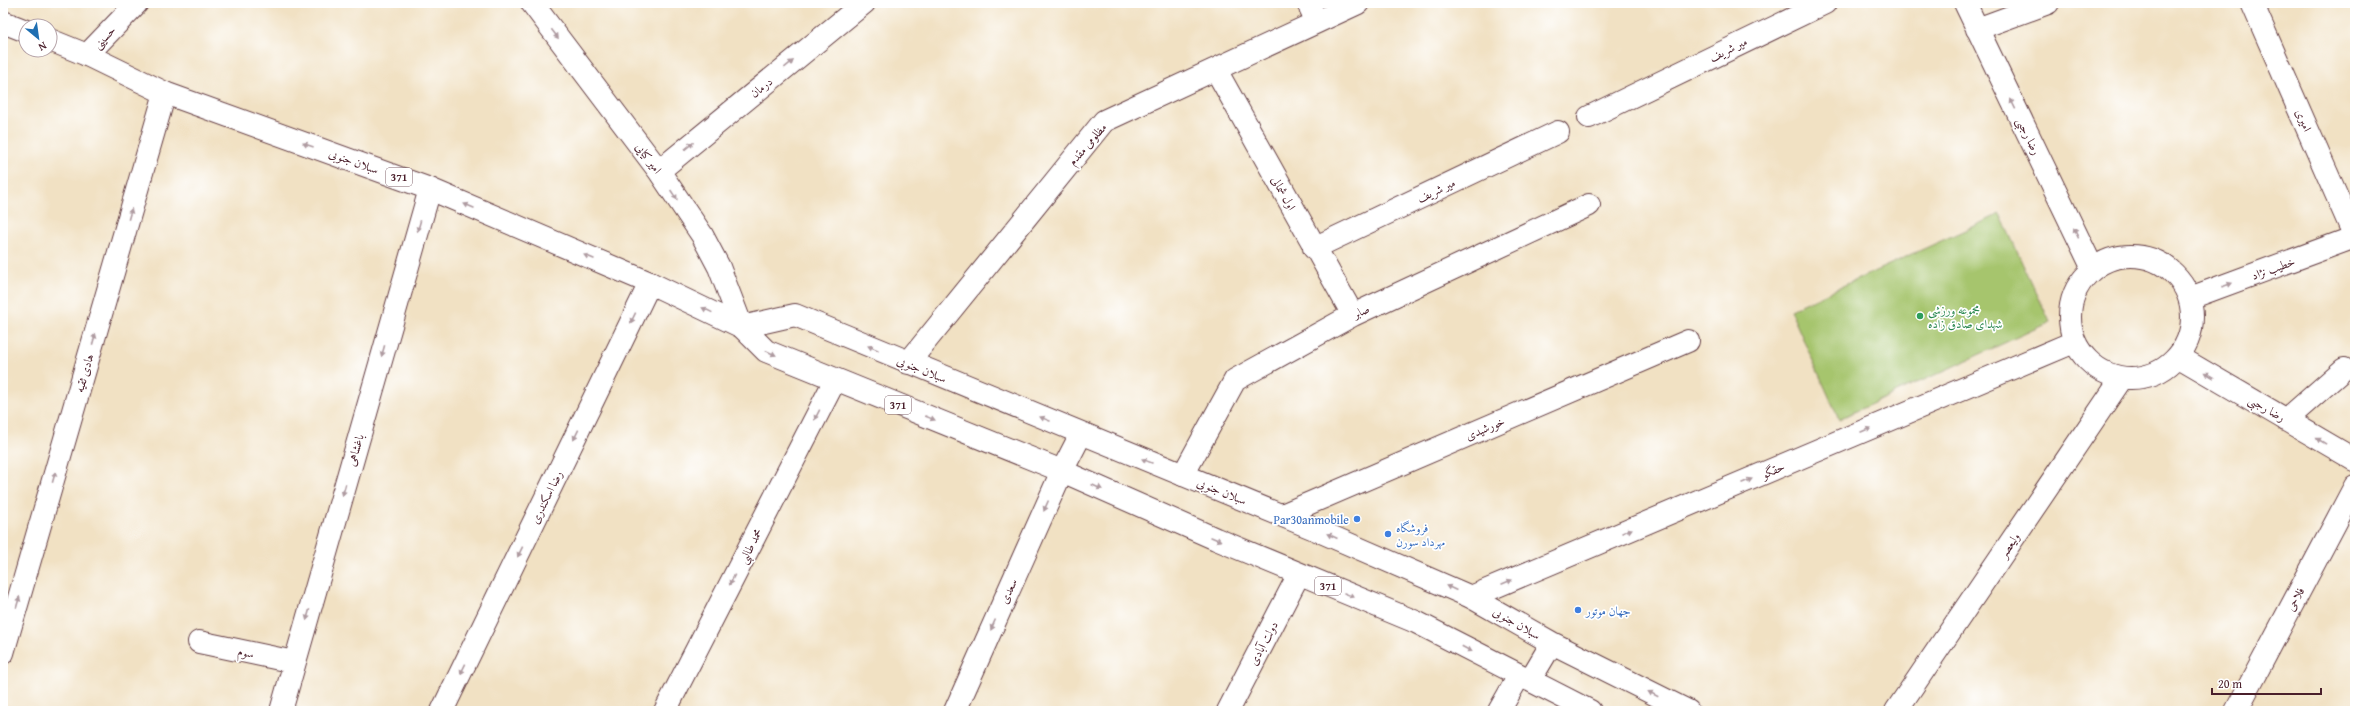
<svg xmlns="http://www.w3.org/2000/svg" width="2358" height="714" font-family="'Gentium Book Plus',Amiri,serif">
<rect width="100%" height="100%" fill="#fff"/>
<filter id="ink" filterUnits="userSpaceOnUse"><feTurbulence type="fractalNoise" baseFrequency=".025" numOctaves="2"/><feDisplacementMap in="SourceGraphic" scale="8" xChannelSelector="R" yChannelSelector="G"/><feConvolveMatrix kernelMatrix="1 2 1 2 8 2 1 2 1" color-interpolation-filters="sRGB"/></filter>
<filter id="wash" filterUnits="userSpaceOnUse"><feTurbulence type="fractalNoise" baseFrequency=".012" numOctaves="4" result="noise"/><feDisplacementMap in="SourceGraphic" scale="16" xChannelSelector="R" yChannelSelector="G"/><feGaussianBlur stdDeviation="0.9" result="paint"/><feColorMatrix in="noise" values="0 0 0 0 0 0 0 0 0 0 0 0 0 0 0 0 0 1.4 0 .05"/><feComposite in="paint" operator="in"/></filter>
<g filter="url(#wash)">
<rect width="100%" height="100%" fill="#f1e1c3"/>
<path fill="#a6c56d" stroke="#78724c" d="M2000,214l50,108 -211,97 -49,-109z"/>
</g>
<g filter="url(#ink)">
<g fill="none" stroke-linecap="round" stroke-linejoin="round">
<g stroke="#633c42" stroke-width="24">
<path id="street" d="M532,3l127,168 43,64 17,32 23,60
M1308,3l9,19
M1965,3l128,266
M2252,3l103,234
M1977,29l71,-26
M87,55l50,-52
M1216,70l137,245
M1589,117l236,-114
M659,171l205,-168
M1314,248l244,-116
M2070 317a61 61 0 1 1 122 0a61 61 0 1 1-122 0Z
M2190,298l165,-61
M2179,357l176,103
M908,363l196,-242 254,-118
M2286,420l58,-51
M1183,475l52,-95 118,-65 236,-110
M1282,515l406,-174
M1471,597l603,-255
M199,642l95,20
M3,653l162,-560
M281,711l149,-522
M442,711l208,-428
M665,711l170,-331
M955,711l107,-240
M1228,711l71,-137
M1499,711l20,-35
M1896,711l226,-333
M2236,711l119,-225"/>
</g>
<g stroke="#633c42" stroke-width="24">
<path id="primary" d="M3,22l23,9
M50,40l37,15 78,38 265,96 220,94 92,44 24,24 296,120 154,68 200,83 174,89
M742,327l53,-12 517,213 159,69 81,46 136,68
M1062,471l19,-37
M1530,680l22,-37"/>
</g>
<use href="#street" stroke="#fff" stroke-width="22"/>
<use href="#primary" stroke="#fff" stroke-width="22"/>
</g>
<defs><path id="oneway-solid" d="M-6-.8H1V-3.2L6.5 0L1 3.2V.8H-6Z"/></defs>
<g fill="#ae9aa0">
<use href="#oneway-solid" transform="translate(555 34) rotate(53)"/>
<use href="#oneway-solid" transform="translate(789 64) rotate(-39)"/>
<use href="#oneway-solid" transform="translate(2013 104) rotate(-116)"/>
<use href="#oneway-solid" transform="translate(308 145) rotate(-160)"/>
<use href="#oneway-solid" transform="translate(689 146) rotate(-39)"/>
<use href="#oneway-solid" transform="translate(674 195) rotate(56)"/>
<use href="#oneway-solid" transform="translate(469 206) rotate(-157)"/>
<use href="#oneway-solid" transform="translate(130 214) rotate(-74)"/>
<use href="#oneway-solid" transform="translate(419 226) rotate(106)"/>
<use href="#oneway-solid" transform="translate(2076 233) rotate(-116)"/>
<use href="#oneway-solid" transform="translate(589 257) rotate(-157)"/>
<use href="#oneway-solid" transform="translate(2227 285) rotate(-20)"/>
<use href="#oneway-solid" transform="translate(707 310) rotate(-154)"/>
<use href="#oneway-solid" transform="translate(633 318) rotate(116)"/>
<use href="#oneway-solid" transform="translate(94 339) rotate(-74)"/>
<use href="#oneway-solid" transform="translate(873 348) rotate(-157)"/>
<use href="#oneway-solid" transform="translate(383 351) rotate(106)"/>
<use href="#oneway-solid" transform="translate(771 353) rotate(25)"/>
<use href="#oneway-solid" transform="translate(2209 375) rotate(-150)"/>
<use href="#oneway-solid" transform="translate(817 415) rotate(117)"/>
<use href="#oneway-solid" transform="translate(930 418) rotate(22)"/>
<use href="#oneway-solid" transform="translate(1045 419) rotate(-158)"/>
<use href="#oneway-solid" transform="translate(1866 430) rotate(-23)"/>
<use href="#oneway-solid" transform="translate(576 435) rotate(116)"/>
<use href="#oneway-solid" transform="translate(2321 441) rotate(-149)"/>
<use href="#oneway-solid" transform="translate(1147 461) rotate(-158)"/>
<use href="#oneway-solid" transform="translate(54 477) rotate(-74)"/>
<use href="#oneway-solid" transform="translate(1747 481) rotate(-23)"/>
<use href="#oneway-solid" transform="translate(1097 487) rotate(24)"/>
<use href="#oneway-solid" transform="translate(344 490) rotate(106)"/>
<use href="#oneway-solid" transform="translate(1046 506) rotate(114)"/>
<use href="#oneway-solid" transform="translate(1627 531) rotate(-23)"/>
<use href="#oneway-solid" transform="translate(1332 536) rotate(-156)"/>
<use href="#oneway-solid" transform="translate(1216 539) rotate(23)"/>
<use href="#oneway-solid" transform="translate(520 552) rotate(116)"/>
<use href="#oneway-solid" transform="translate(732 580) rotate(117)"/>
<use href="#oneway-solid" transform="translate(1507 582) rotate(-23)"/>
<use href="#oneway-solid" transform="translate(1451 588) rotate(-156)"/>
<use href="#oneway-solid" transform="translate(1349 595) rotate(22)"/>
<use href="#oneway-solid" transform="translate(18 602) rotate(-74)"/>
<use href="#oneway-solid" transform="translate(308 615) rotate(106)"/>
<use href="#oneway-solid" transform="translate(993 625) rotate(114)"/>
<use href="#oneway-solid" transform="translate(1467 649) rotate(28)"/>
<use href="#oneway-solid" transform="translate(463 669) rotate(116)"/>
<use href="#oneway-solid" transform="translate(1653 694) rotate(-153)"/>
</g>
</g>
<circle fill="#2e9e5b" stroke="#fff" stroke-width="1.5" cx="1920" cy="316" r="4"/>
<g fill="#3f7fe0" stroke="#fff" stroke-width="1.5">
<circle cx="1357" cy="519" r="4"/>
<circle cx="1388" cy="534" r="4"/>
<circle cx="1578" cy="610" r="4"/>
</g>
<g text-anchor="middle" dominant-baseline="central" stroke-width="3.5" stroke-linejoin="round" paint-order="stroke">
<g fill="#fff" stroke="#80626b" stroke-width="1">
<rect x="386" y="168" width="26" height="18" rx="3"/>
<rect x="885" y="396" width="26" height="18" rx="3"/>
<rect x="1315" y="577" width="26" height="18" rx="3"/>
</g>
<g font-size="11" font-weight="bold" fill="#4a1f2b">
<text x="399" y="177">371</text>
<text x="898" y="405">371</text>
<text x="1328" y="586">371</text>
</g>
<g font-size="12" fill="#4a1f2b" stroke="#fff">
<text transform="translate(104 37) rotate(-46)">حسینی</text>
<text transform="translate(1728 49) rotate(-26)">میر شریف</text>
<text transform="translate(761 87) rotate(-39)">درمان</text>
<text transform="translate(2304 120) rotate(66)">امیری</text>
<text transform="translate(2029 136) rotate(64)">رضا رجبی</text>
<text transform="translate(1087 144) rotate(-49)">مظلومی مقدم</text>
<text transform="translate(649 158) rotate(53)">امیر کیایی</text>
<text transform="translate(354 161) rotate(20)">سبلان جنوبی</text>
<text transform="translate(1436 190) rotate(-25)">میر شریف</text>
<text transform="translate(1284 193) rotate(61)">اول شمالی</text>
<text transform="translate(2273 268) rotate(-20)">خطیب نژاد</text>
<text transform="translate(1361 311) rotate(-26)">صابر</text>
<text transform="translate(922 369) rotate(22)">سبلان جنوبی</text>
<text transform="translate(84 373) rotate(-74)">هادی ثقیه</text>
<text transform="translate(2267 408) rotate(30)">رضا رجبی</text>
<text transform="translate(1485 428) rotate(-23)">خورشیدی</text>
<text transform="translate(355 450) rotate(-74)">باغشاهی</text>
<text transform="translate(1773 470) rotate(-23)">حقگو</text>
<text transform="translate(1222 491) rotate(22)">سبلان جنوبی</text>
<text transform="translate(546 497) rotate(-64)">رضا اسکندری</text>
<text transform="translate(2009 545) rotate(-56)">ولیعصر</text>
<text transform="translate(750 546) rotate(-63)">محمد طالبی</text>
<text transform="translate(1008 591) rotate(-66)">سعدی</text>
<text transform="translate(2295 599) rotate(-62)">فلاحی</text>
<text transform="translate(1517 623) rotate(30)">سبلان جنوبی</text>
<text transform="translate(1263 643) rotate(-62)">دولت آبادی</text>
<text transform="translate(246 652) rotate(12)">سوم</text>
</g>
<g font-size="12" fill="#27864d" stroke="#fff" text-anchor="start">
<text x="1928" y="309">مجموعه ورزشی<tspan x="1928" dy="14">شهدای صادق زاده</tspan></text>
</g>
<g font-size="12" fill="#366cbe" stroke="#fff" text-anchor="start">
<text x="1349" y="519" text-anchor="end">Par30anmobile</text>
<text x="1396" y="527">فروشگاه<tspan x="1396" dy="14">مهرداد سورن</tspan></text>
<text x="1586" y="610">جهان موتور</text>
</g>
</g>
<rect width="2358" height="714" fill="none" stroke="#fff" stroke-width="16"/>
<g transform="translate(38 38) rotate(151)"><circle r="19" fill="#ffffff" stroke="#b7a5aa"/>
<path d="M0-3L7 15L0 10L-7 15Z" fill="#1f6fb2"/>
<text y="-6" font-size="11" font-weight="bold" text-anchor="middle" fill="#4a1f2b">N</text>
</g>
<path d="M2212 688v6h109v-6" fill="none" stroke="#4a1f2b" stroke-width="2"/>
<text x="2218" y="688" font-size="12" fill="#4a1f2b" stroke="#ffffff" stroke-width="3" paint-order="stroke">20 m</text>
</svg>
